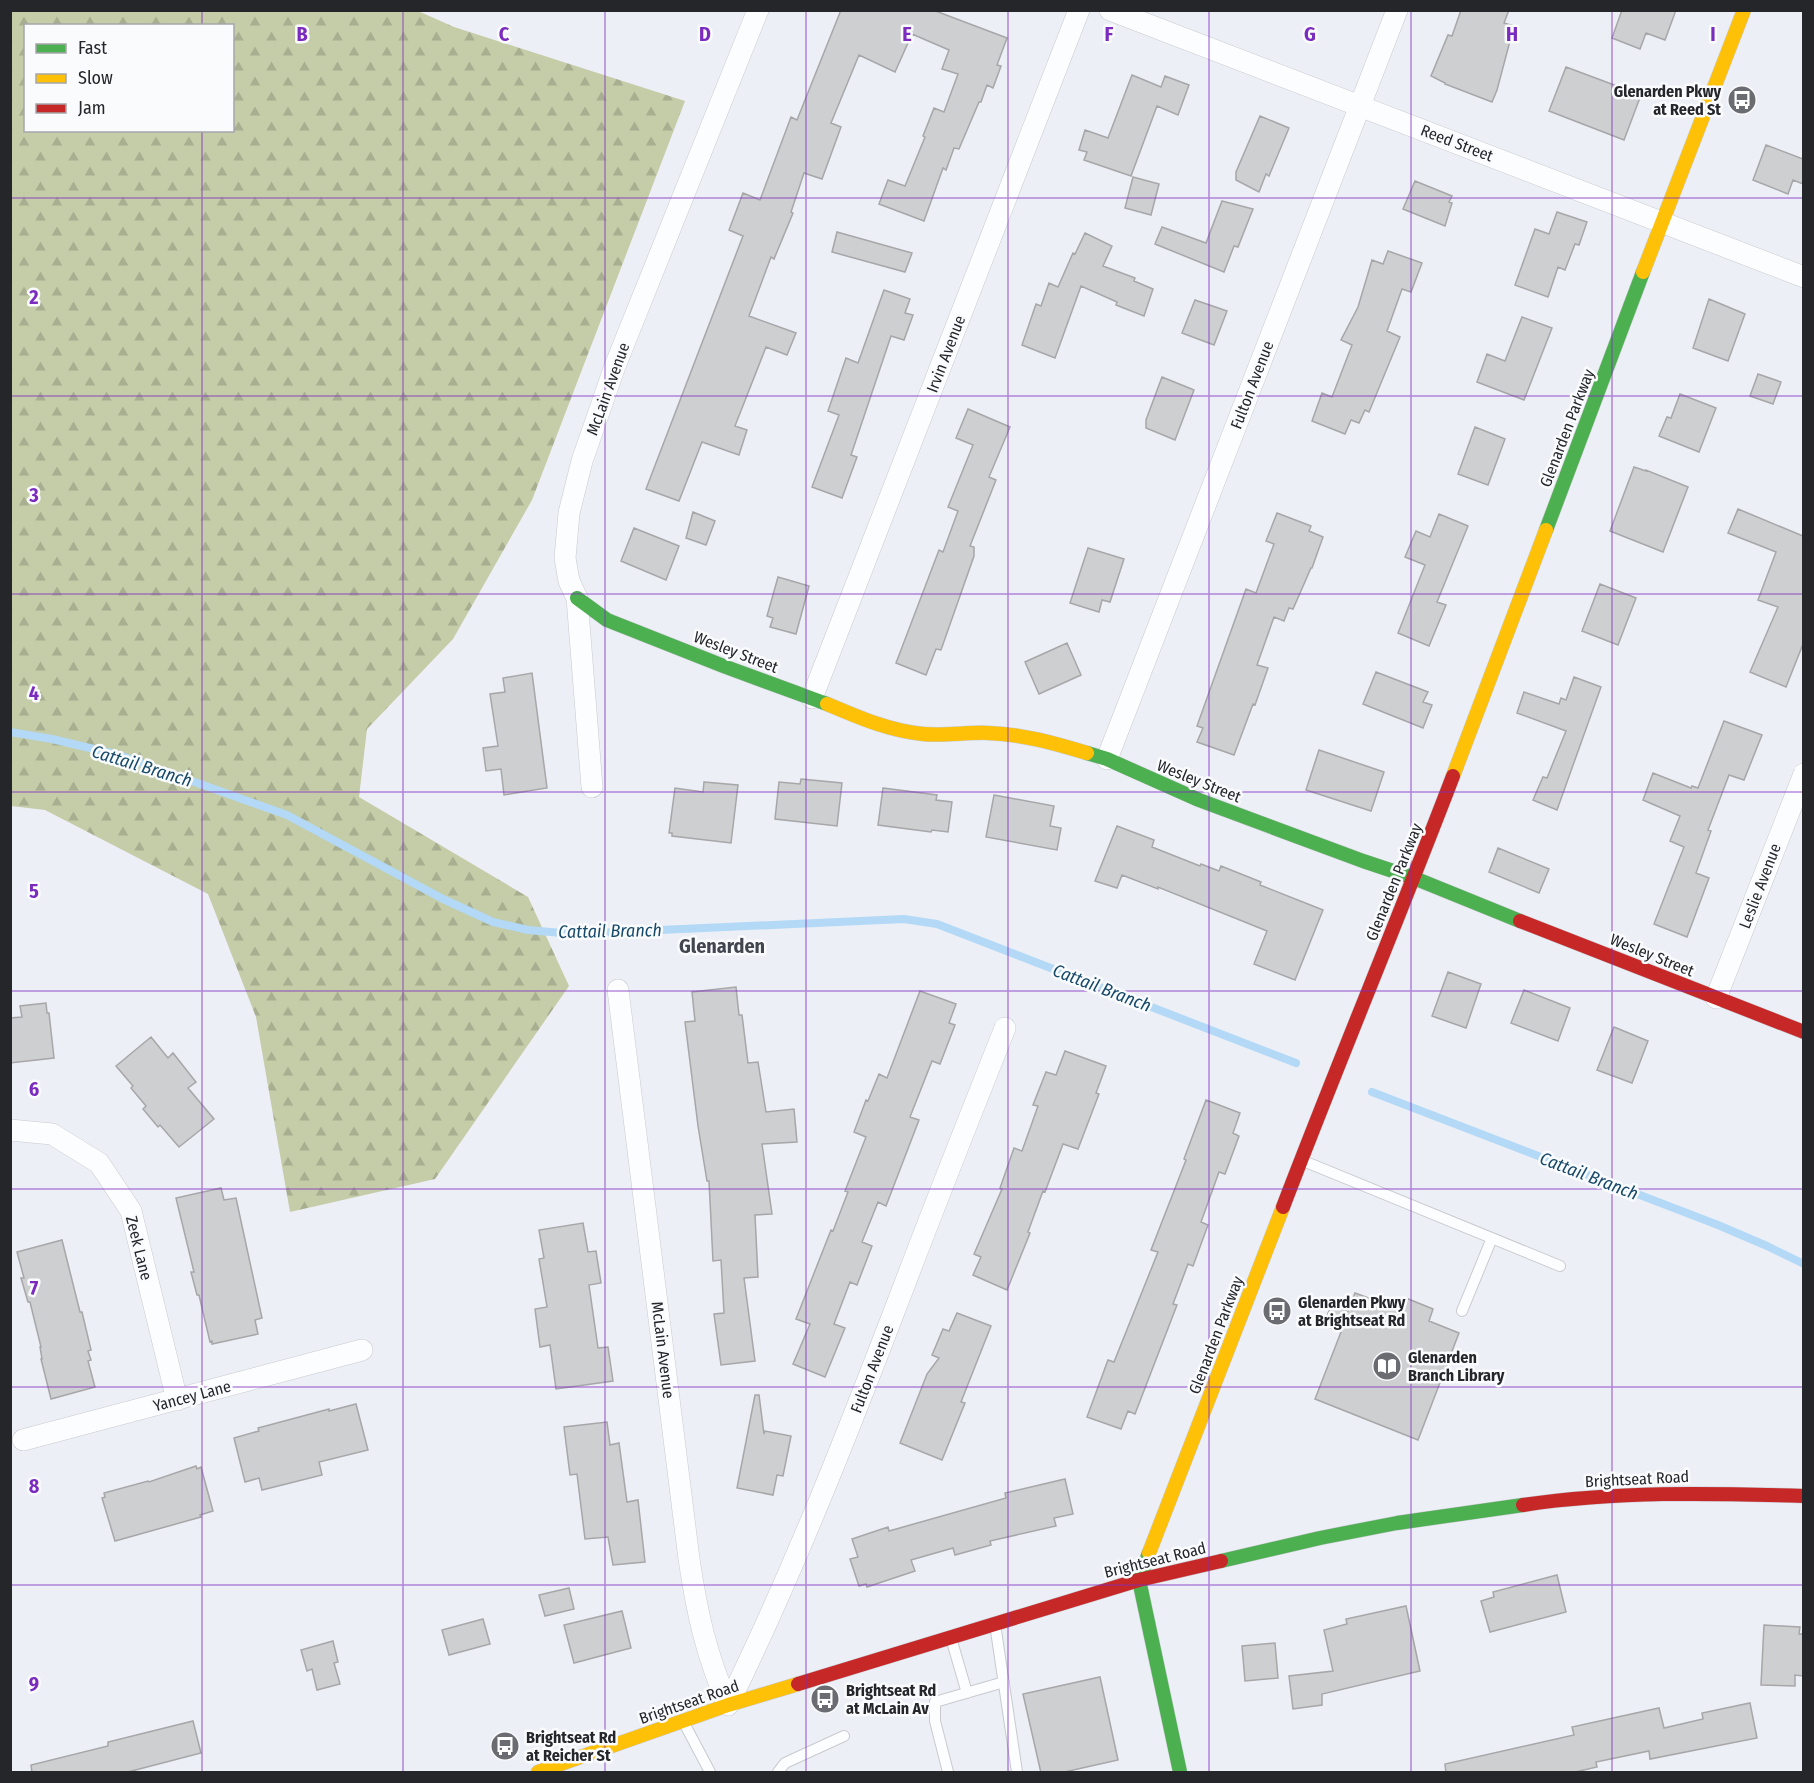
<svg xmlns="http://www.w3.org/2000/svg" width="1814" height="1783" font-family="'Fira Sans Condensed',sans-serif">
<defs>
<pattern id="forest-firs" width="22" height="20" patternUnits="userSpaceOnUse" patternTransform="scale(1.5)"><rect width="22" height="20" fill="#c4cca8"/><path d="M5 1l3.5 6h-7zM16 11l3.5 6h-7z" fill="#a8af91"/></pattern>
</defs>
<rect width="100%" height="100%" fill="#eceff6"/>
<path fill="url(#forest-firs)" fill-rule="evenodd" d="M10,11h408l36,16 231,74 -153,399 -79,139 -86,90 -8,68 169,100 41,89 -134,193 -145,33 -34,-195 -48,-123 -163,-84 -34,-4zM26,26h206v104h-206z"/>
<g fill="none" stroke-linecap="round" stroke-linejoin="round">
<path stroke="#b3d9f7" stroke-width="8" d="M10,732l42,7 67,16 168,60 156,84 50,23 35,8 45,4 331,-15 33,5 359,139
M1372,1092l346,133 49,21 37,18"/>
</g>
<path fill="#cecfd0" stroke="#a7a6a8" stroke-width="1.5" d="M841,10h92l74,28 -10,27 4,1 -8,22 -6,-3 -6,17h-2l-20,47 -5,-1 -8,22 -3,-2 -19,53 -45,-17 9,-24 17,6 20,-49 -2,-1 11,-28 10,4 14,-38 -16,-5 7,-19 -37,-16 -17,38 -36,-17 -28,68 10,4 -19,52 -18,-6 -13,39 2,1 -19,46 -3,-2 -22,59 47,17 -9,22 -21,-8 -31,79 12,4 -8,25 -37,-13 -23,59 -33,-12 97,-253 -14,-6 14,-37 17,7 31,-83 6,3z
M1461,10h48l-5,13 10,3 -17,64 -5,12 -47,-18v-1l-14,-7 17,-41 4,1z
M1622,10h54l-11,30 -19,-7 -6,16 -28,-11z
M1566,67l75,28 -17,45 -75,-29z
M1132,75l29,12 4,-11 24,9 -11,30 -21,-9 -26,70 -47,-16 3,-8 -8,-2 6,-20 23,8z
M1260,116l29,12 -20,48 -3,-2 -7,18 -23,-12v-8z
M1766,145l37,14v25l-10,-4 -5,14 -35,-14z
M1133,177l26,7 -8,31 -26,-7z
M1415,181l37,15 -3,6 3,1 -7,23 -42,-17z
M1222,201l31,8 -15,38 -4,-1 -10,26 -69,-28 7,-17 44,16z
M1557,212l30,10 -8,23 -4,-1 -10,26 -7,-3 -10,30 -33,-12 20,-56 14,5z
M837,232l75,21 -7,19 -73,-20z
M1085,233l27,13 -9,20 32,12 -1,3 19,8 -9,27 -28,-11 1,-3 -36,-16 -26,72 -33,-13 14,-41 5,2 8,-23 9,4 15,-34 2,1z
M1388,251l34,12 -11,29 -9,-3 -15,42 13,6 -31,75 -4,-2 -6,13 -8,-3 -6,14 -33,-13 10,-28 10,4 20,-52 -11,-5 17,-33 14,-47 11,4z
M884,290l26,9 -5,14 8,2 -9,25 -13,-4 -40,119 6,2 -15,41 -30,-11 27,-72 -11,-4 18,-53 12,5z
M1709,299l36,15 -17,47 -35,-13z
M1195,300l32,11 -13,34 -32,-12z
M1522,317l30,11 -28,72 -47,-18 10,-28 18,7z
M1758,374l23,8 -8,22 -23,-8z
M1162,377l32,13 -19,50 -29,-12v-8z
M1680,394l36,14 -17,44 -40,-16 8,-19 4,1z
M968,409l42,18 -21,50 7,3 -26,66 4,1v9l-33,94 -5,-1 -10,26 -30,-12 43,-113 4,2 15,-41 -10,-4 25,-62 -17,-7z
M1475,427l30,12 -17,46 -30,-11z
M1634,467l12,4v-1l42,17 -25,65 -53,-21z
M1738,509l65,27v108l-17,43 -36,-15 28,-65 -20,-7 18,-48 -48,-19z
M693,512l22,9 -9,24 -20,-7z
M1277,513l34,13 -2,5 14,6 -11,31h-1l-18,41 -4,-1 -5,13 -10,-4 -17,48 11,3 -13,37 -2,-1 -19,51 -37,-13 6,-14 -6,-2 49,-137 10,4 18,-49 -8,-3z
M1439,514l29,12 -31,76 9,3 -17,41 -31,-13 27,-68 -20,-8 11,-26 14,6z
M634,528l45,18 -13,34 -45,-19z
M1088,548l36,11 -14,43 -8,-2 -3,12 -29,-9z
M778,577l31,9 -13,48 -26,-7 3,-9 -6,-2z
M1600,584l36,14 -18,47 -36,-14z
M1067,643l14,32 -42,19 -14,-32z
M1376,672l52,20 -5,10 9,3 -9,23 -60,-24z
M532,673l15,115 -43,7 -3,-26 -15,2 -3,-23 15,-2 -8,-52 15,-2 -2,-14z
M1574,677l27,10 -44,123 -24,-10 10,-23 4,1 19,-47 -49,-18 7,-21 35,12 2,-6 5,2z
M1724,721l38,14 -18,45 -15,-5 -21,55 3,1 -15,42 13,5 -22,59 -33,-13 30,-77 -14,-6 10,-25 -37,-16 10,-27 38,15 1,-2 6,2z
M1319,750l65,22 -13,39 -65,-21z
M801,779l41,4 -5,43 -62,-7 4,-37 21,2z
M704,782l34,3 -7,58 -59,-7v-3h-3l6,-45 28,4z
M883,788l54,7 -1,5 16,2 -4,30 -16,-2 -1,2 -53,-7z
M994,795l60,11 -4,20 11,2 -4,22 -71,-13z
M1117,826l37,14 -2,7 48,19 1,-2 18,7 2,-5 40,16 -1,3 63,25 -28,70 -41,-16 13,-33 -109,-44v2l-36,-14 -5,13 -22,-7z
M1498,848l51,21 -10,24 -50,-21z
M1448,972l33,12 -15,44 -34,-12z
M736,987l3,28h3l6,48 10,-1 8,50 28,-3 3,33 -35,2 10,70 -17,1 3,62 -14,1 11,83 -34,4 -7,-51 10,-1 -3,-53 -8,1 -4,-80h-2l-9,-55 -13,-104 10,-1 -3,-29z
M1524,990l46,18 -12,33 -47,-18z
M920,991l36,13 -7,19 6,2 -15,39 -8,-3 -22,56 9,3 -33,86 -8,-4 -16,40 10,4 -15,39 -7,-3 -16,42 11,4 -20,49 -32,-13 17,-40 -14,-5 35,-89 2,1 15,-39 -3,-1 21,-54 -12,-5 12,-32 2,1 11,-27 8,4z
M46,1003l1,10h2l5,45 -44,5v-45l12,-1 -2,-11z
M1614,1027l34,14 -16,42 -35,-13z
M151,1037l17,21 5,-5 23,29 -8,6 26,31 -35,28 -19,-22 -2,2 -15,-18 3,-3 -15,-18 2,-2 -17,-20z
M1065,1051l41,15 -10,27 3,1 -21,55 -15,-5 -18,48 -2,-1 -15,41 2,1 -23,57 -34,-15 8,-18 -7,-3 28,-65 -2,-1 14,-40 8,3 16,-45 -5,-1 13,-33 10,3z
M1206,1100l34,13 -7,20 6,3 -14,38 -6,-2 -18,50 7,3 -15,41 -5,-2 -15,40 4,1 -42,109 -7,-3 -7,18 -34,-12 21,-57 6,2 44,-110 -7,-2 35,-90 -2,-1z
M221,1188l3,12 12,-2 26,120 -7,2 3,14 -46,10v-3l-2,1 -11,-47h-2l-6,-23h3l-18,-74z
M583,1223l5,29 8,-1 5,32 -12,2 9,63 10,-1 5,34 -57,8 -6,-44 -10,2 -5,-38 12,-2 -8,-48 5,-1 -5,-28z
M62,1240l18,72h2l9,38 -3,1 3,9 -3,1 7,26 -44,12 -10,-40h1l-2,-12h1l-11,-45h-2l-7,-24h3l-7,-26z
M1355,1293l46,17 5,-12 27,11 -4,12 30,12 -41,107 -103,-41 26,-67 -18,-7 9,-21 16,7z
M957,1313l34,13 -30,76 4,1 -23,57 -42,-17 27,-69 12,-16 -7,-3 11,-26 6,2z
M755,1395h4l5,39 1,-3 26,5 -8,40 -6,-1 -4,20 -36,-7z
M356,1404l12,46 -49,12 3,13 -60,15 -3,-12 -14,4 -11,-44 25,-7 -1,-3 71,-19v2z
M607,1422l3,23 9,-2 8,59 11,-2 7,62 -32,3 -5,-28 -23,2 -8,-65 -7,1 -6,-48z
M196,1466l1,3 4,-2 12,44 -13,4 1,2 -86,24 -13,-43 3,-1 -1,-4 44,-12 1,1z
M1065,1479l8,35 -19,4 2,8 -66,15 1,4 -36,10 -2,-7 -42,12 4,11 -48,16 -1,-3 -7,2 -9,-27 8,-2 -6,-18 36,-12 1,4 117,-33 -1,-5z
M1557,1575l9,37 -76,20 -9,-31 13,-4 -1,-5z
M569,1588l5,21 -29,7 -6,-21z
M1406,1606l14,65 -98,23v11l-29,4 -4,-33 44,-5 -9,-41 23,-6 -1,-5z
M622,1611l9,37 -57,15 -10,-38z
M483,1619l7,25 -41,11 -7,-25z
M1764,1625l36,2 -1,7h4v42l-8,-1v11l-34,-1z
M333,1641l5,21 -4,1 6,21 -23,6 -5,-21 -5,2 -6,-21z
M1275,1643l3,35 -33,3 -3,-35z
M1100,1677l18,83 -58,13h-19l-18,-79z
M1750,1703l7,35 -107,21 -1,-8 -53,11 1,5 -26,6h-125l-1,-9 129,-29 -2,-8 87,-19 5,20 39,-9 -1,-6z
M193,1721l8,32 -77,20h-92l-1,-8 77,-19v-4z"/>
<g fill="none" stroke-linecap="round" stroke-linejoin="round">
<g stroke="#c8cacf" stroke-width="12">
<path id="lane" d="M1301,1160l259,106
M1462,1311l30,-73
M995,1624l22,148
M951,1638l16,55
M683,1721l27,51
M778,1772l7,-9 59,-27
M948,1772l-13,-51v-19l69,-20"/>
</g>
<g stroke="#c8cacf" stroke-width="22">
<path id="street" d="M1110,10l694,267
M812,698l267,-688
M1107,759l290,-749
M592,787l-15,-189 -8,-17 -4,-23 4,-45 13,-52 33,-95 143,-356
M618,990l71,569c8,54 17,95 39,146
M1716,998l88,-224
M10,1130l42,4 47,29 32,48 46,189
M23,1440l339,-90
M728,1705c68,-139 124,-283 179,-427 32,-84 65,-167 98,-250"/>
</g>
<g stroke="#c8cacf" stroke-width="15">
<path id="fast" d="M1546,530l97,-258
M577,598l30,22 119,47 101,37
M1087,753l20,6 92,41 164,61 51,17 106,43
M1149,1553l-10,27 41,192
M1221,1561l99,-23 77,-15 126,-18"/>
</g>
<g stroke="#c8cacf" stroke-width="15">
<path id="slow" d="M1643,272l101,-262
M827,704c31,13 62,27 96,30 22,2 44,-2 65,-1 34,1 66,10 99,20
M1453,776l93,-246
M1149,1553l134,-346
M538,1772l190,-67 70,-21"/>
</g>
<g stroke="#c8cacf" stroke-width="15">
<path id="jam" d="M1520,921l284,111
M1283,1207c55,-144 115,-287 170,-431
M1523,1505c93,-14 187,-12 281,-9
M798,1684l341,-104 82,-19"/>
</g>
<use href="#lane" stroke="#fcfdfe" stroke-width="10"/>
<use href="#street" stroke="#fcfdfe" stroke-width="21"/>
<use href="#fast" stroke="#4caf50" stroke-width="14"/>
<use href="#slow" stroke="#ffc107" stroke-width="14"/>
<use href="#jam" stroke="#c62828" stroke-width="14"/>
</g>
<path fill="none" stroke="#7b2cbf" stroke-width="1.5" stroke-opacity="0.55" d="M202,10v16M403,10v1762M605,10v1762M806,10v1762M1008,10v1762M1209,10v1762M1411,10v1762M1612,10v1762M202,130v1642M10,198h1794M10,396h1794M10,594h1794M10,792h1794M10,991h1794M10,1189h1794M10,1387h1794M10,1585h1794"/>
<defs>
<g id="bus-disc" transform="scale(1.5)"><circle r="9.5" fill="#6a6c71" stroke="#fafbfd"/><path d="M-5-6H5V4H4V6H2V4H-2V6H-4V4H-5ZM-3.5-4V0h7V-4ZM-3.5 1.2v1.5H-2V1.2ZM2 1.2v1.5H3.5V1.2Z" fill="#fff"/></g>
<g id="library-disc" transform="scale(1.5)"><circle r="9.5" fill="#6a6c71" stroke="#fafbfd"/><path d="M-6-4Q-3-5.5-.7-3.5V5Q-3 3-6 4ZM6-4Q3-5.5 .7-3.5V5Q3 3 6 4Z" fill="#fff"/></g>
</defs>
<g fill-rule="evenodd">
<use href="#bus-disc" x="1742" y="100"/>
<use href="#bus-disc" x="1277" y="1311"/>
<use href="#library-disc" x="1387" y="1366"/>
<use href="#bus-disc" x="825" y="1699"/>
<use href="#bus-disc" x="505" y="1746"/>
</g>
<g text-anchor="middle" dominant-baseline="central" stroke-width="5" stroke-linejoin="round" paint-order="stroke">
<g font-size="16" font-weight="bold" fill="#24262a" stroke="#fafbfd" text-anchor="start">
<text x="1721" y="91" text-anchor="end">Glenarden Pkwy<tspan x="1721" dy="18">at Reed St</tspan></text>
<text x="1298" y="1302">Glenarden Pkwy<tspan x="1298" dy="18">at Brightseat Rd</tspan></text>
<text x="1408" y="1357">Glenarden<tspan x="1408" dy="18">Branch Library</tspan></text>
<text x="846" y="1690">Brightseat Rd<tspan x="846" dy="18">at McLain Av</tspan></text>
<text x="526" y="1737">Brightseat Rd<tspan x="526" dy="18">at Reicher St</tspan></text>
</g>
<g font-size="16" fill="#24262a" stroke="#fafbfd">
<text transform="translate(1457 143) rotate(21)">Reed Street</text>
<text transform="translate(946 354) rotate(-69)">Irvin Avenue</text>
<text transform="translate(1252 385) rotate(-69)">Fulton Avenue</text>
<text transform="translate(608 389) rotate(-70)">McLain Avenue</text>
<text transform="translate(1567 428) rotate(-69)">Glenarden Parkway</text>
<text transform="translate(736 652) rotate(21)">Wesley Street</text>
<text transform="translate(1199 781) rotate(22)">Wesley Street</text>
<text transform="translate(1394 882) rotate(-68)">Glenarden Parkway</text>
<text transform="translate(1760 886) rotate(-69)">Leslie Avenue</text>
<text transform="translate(1652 955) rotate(22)">Wesley Street</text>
<text transform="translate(139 1248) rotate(76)">Zeek Lane</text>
<text transform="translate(1216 1335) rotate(-69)">Glenarden Parkway</text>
<text transform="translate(663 1350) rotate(83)">McLain Avenue</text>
<text transform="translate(872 1369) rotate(-69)">Fulton Avenue</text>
<text transform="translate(192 1396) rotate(-15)">Yancey Lane</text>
<text transform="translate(1637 1479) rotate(-3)">Brightseat Road</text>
<text transform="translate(1155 1560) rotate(-14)">Brightseat Road</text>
<text transform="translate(689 1702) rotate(-19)">Brightseat Road</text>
</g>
<g font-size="18" font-style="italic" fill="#174a6a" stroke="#fafbfd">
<text transform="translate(142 766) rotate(17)">Cattail Branch</text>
<text transform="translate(610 931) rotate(-1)">Cattail Branch</text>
<text transform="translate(1102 988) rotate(21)">Cattail Branch</text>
<text transform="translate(1589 1176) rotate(21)">Cattail Branch</text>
</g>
<g font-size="20" font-weight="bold" fill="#42464f" stroke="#fafbfd">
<text x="722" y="946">Glenarden</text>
</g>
</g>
<g font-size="20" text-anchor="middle" font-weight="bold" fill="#7b2cbf" stroke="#fafbfd" stroke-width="5" stroke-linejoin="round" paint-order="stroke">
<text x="302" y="41">B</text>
<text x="504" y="41">C</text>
<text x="705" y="41">D</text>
<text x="907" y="41">E</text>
<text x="1109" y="41">F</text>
<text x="1310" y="41">G</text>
<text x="1512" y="41">H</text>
<text x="1713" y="41">I</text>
<text x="34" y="304">2</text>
<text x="34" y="502">3</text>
<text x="34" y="700">4</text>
<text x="34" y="898">5</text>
<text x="34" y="1096">6</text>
<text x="34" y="1295">7</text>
<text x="34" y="1493">8</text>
<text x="34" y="1691">9</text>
</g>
<rect width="1814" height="1783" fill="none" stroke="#24262a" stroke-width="24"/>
<rect x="24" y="24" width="210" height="108" fill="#fafbfd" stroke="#a4a6a9" stroke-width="1.5"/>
<rect x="36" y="44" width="30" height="9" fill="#4caf50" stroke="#a4a6a9" stroke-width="1.5"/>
<text x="78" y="54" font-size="18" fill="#24262a">Fast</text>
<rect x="36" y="74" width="30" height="9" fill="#ffc107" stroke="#a4a6a9" stroke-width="1.5"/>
<text x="78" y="84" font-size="18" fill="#24262a">Slow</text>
<rect x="36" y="104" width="30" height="9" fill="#c62828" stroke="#a4a6a9" stroke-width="1.5"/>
<text x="78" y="114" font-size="18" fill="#24262a">Jam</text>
</svg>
